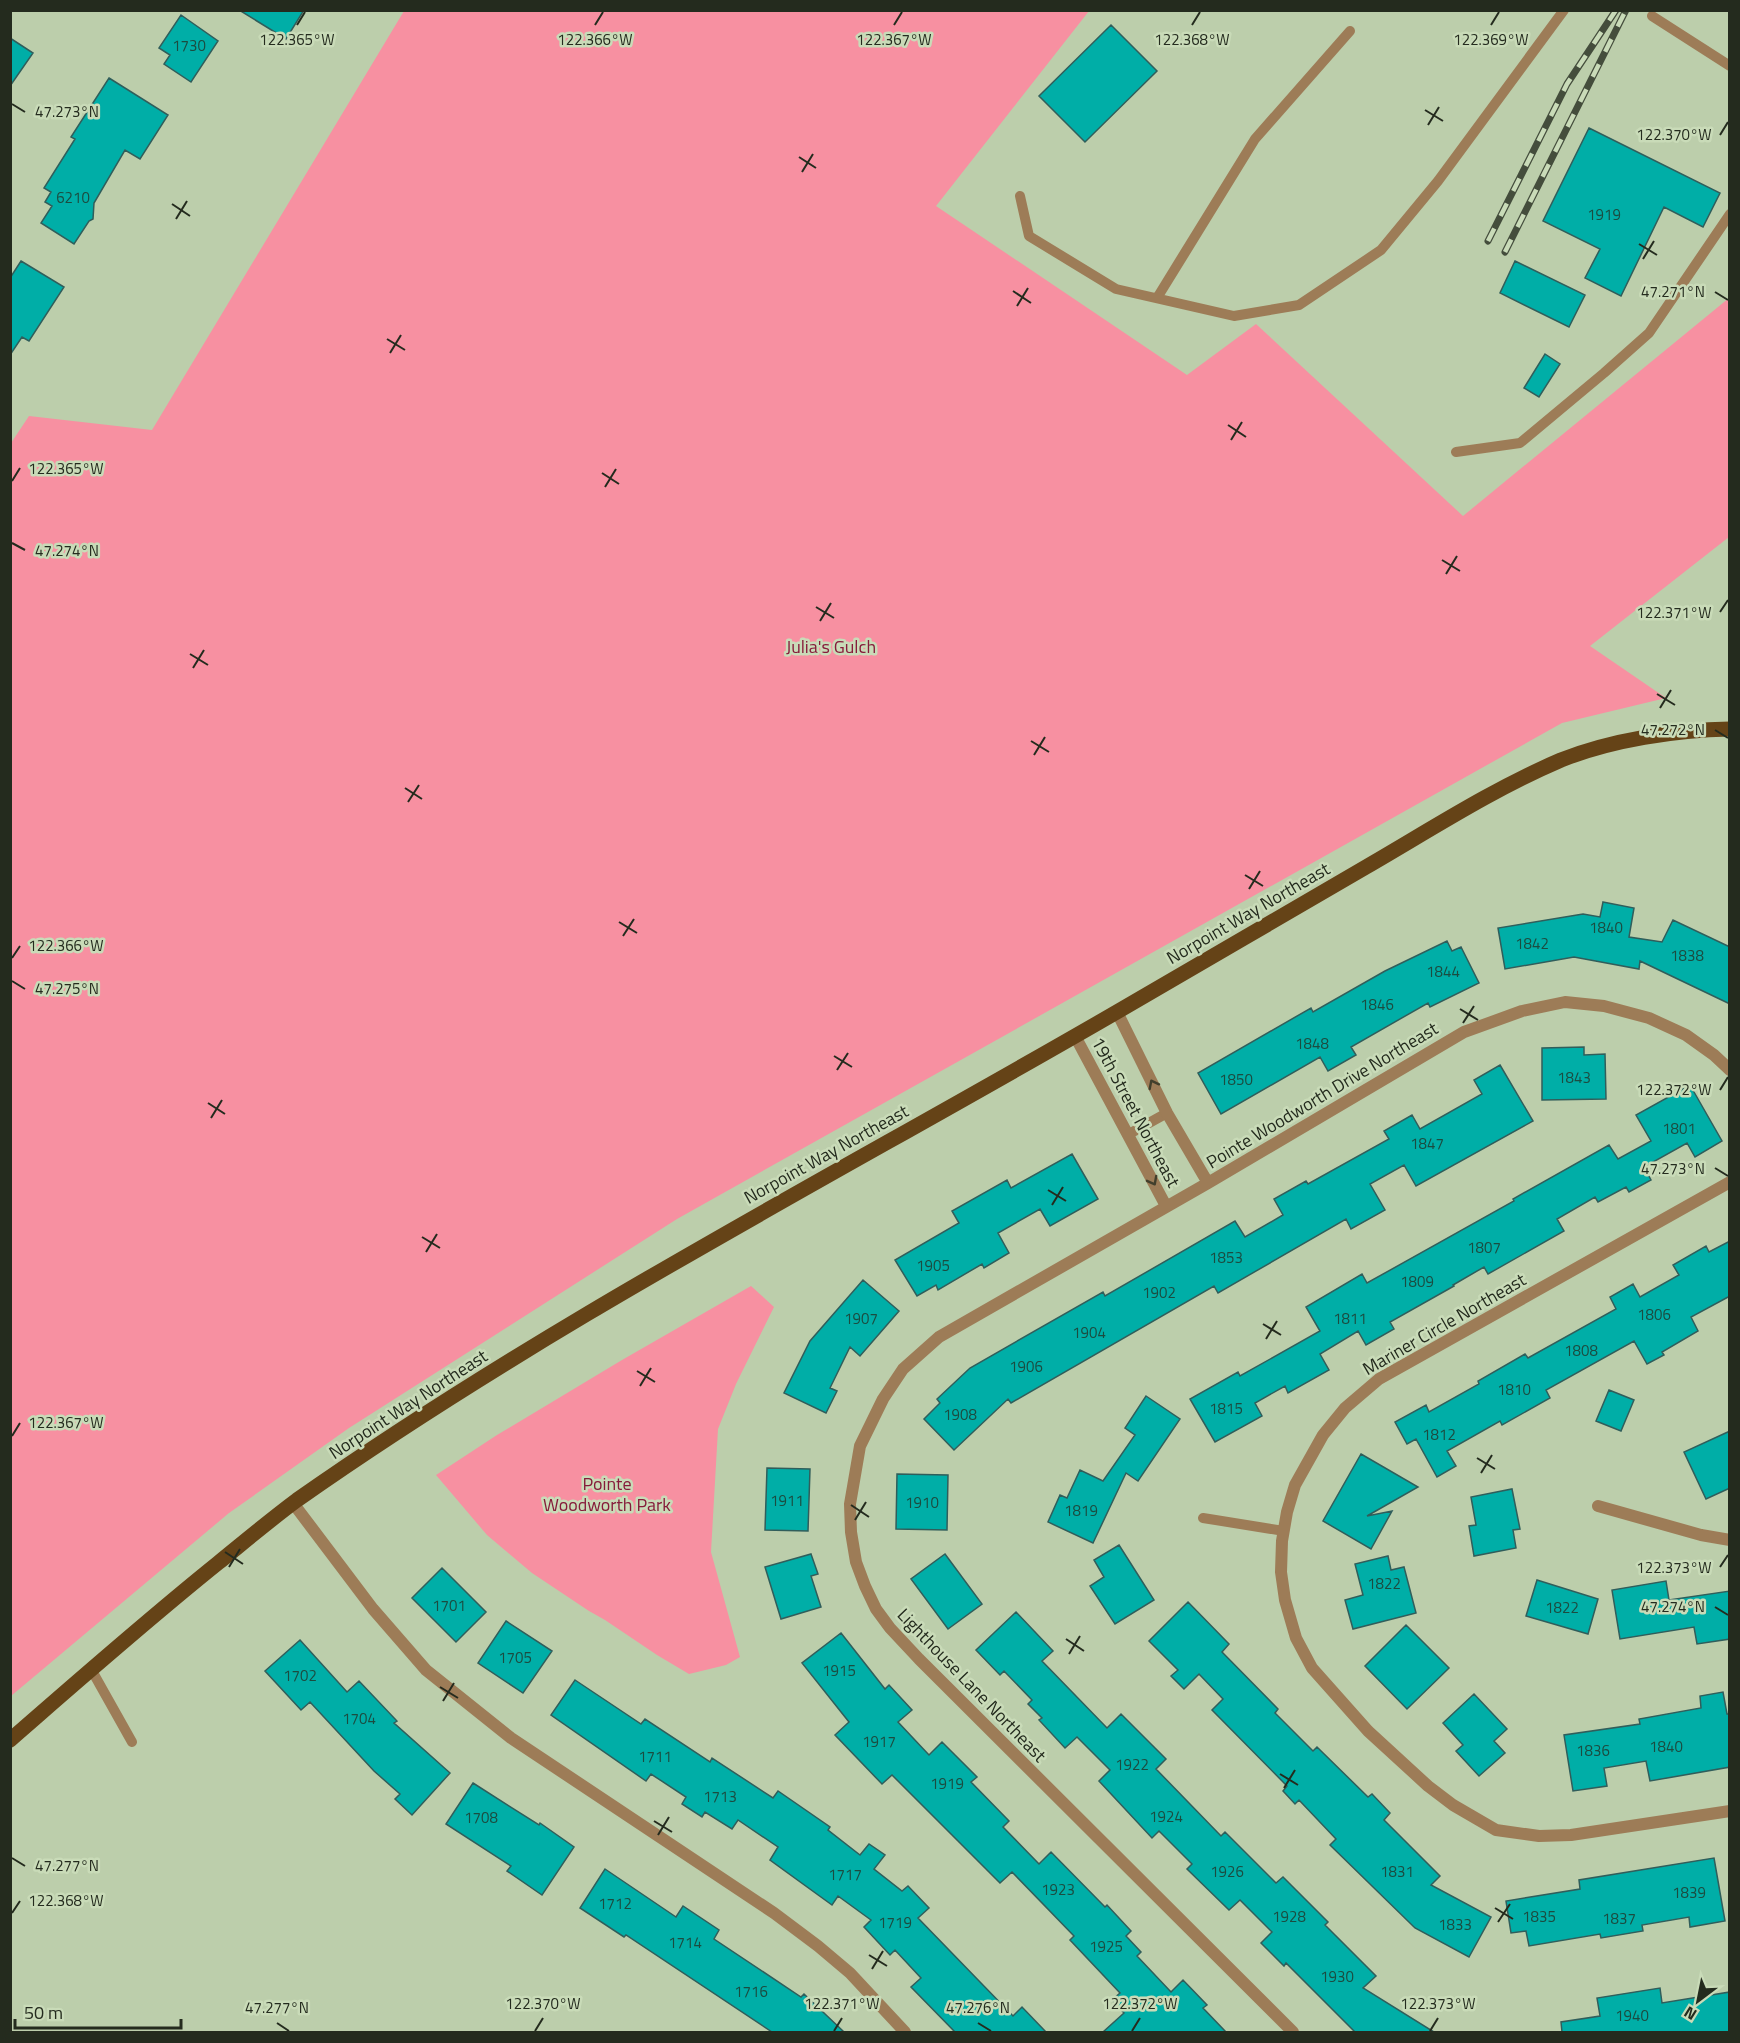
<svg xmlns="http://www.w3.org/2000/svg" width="1740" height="2043" font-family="'Titillium Web',sans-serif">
<rect width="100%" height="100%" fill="#bcceab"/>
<path fill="#f790a1" d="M404,11h685l-153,195 251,169 69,-51 207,192 266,-218v239l-139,109 76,52 -104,25 -885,496 -328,209 -120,85 -218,183v-1253l18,-27 123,14z
M751,1286l23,21 -38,77 -18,45 -7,123 29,105 -14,8 -37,9 -32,-19 -52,-35 -16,-9 -57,-38 -45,-38 -51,-60 61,-40 125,-75z"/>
<path fill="#00aea7" stroke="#305e5b" stroke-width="1.5" d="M239,10h65l-18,29z
M181,15l37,26 -27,41 -27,-18 6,-9 -11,-7z
M1111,25l46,46 -72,71 -46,-46z
M10,38l23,15 -23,33z
M109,78l59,37 -28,44 -15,-9 -31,53 -1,16 -4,2 -15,23 -33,-21 11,-17 -7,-4 6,-10 -7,-4 31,-49 -4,-2z
M1589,128l131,65 -17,34 -39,-20 -43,89 -36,-18 15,-29 -57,-28z
M21,261l43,26 -35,54 -7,-4 -12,18v-77z
M1515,261l70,34 -16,32 -69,-34z
M1545,354l15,10 -21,33 -15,-9z
M1603,902l31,6 -5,29 33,5 11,-22 57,27v57l-90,-43 -1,8 -65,-12 -69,12 -7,-41 85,-14 17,3z
M1447,941l5,10 9,-4 18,36 -49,24 -2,-4 -77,44 5,8 -28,16 -8,-14 -99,57 -23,-41 113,-65 2,4 72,-41z
M1584,1047v8l21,-1 1,45 -64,1v-52z
M1500,1065l33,56 -117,65 -12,-21 -34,19 15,26 -34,19 -5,-10 -128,74 -4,-7 -203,117 -3,-4 -54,51 -30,-31 16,-16 -3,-4 33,-31 133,-76 2,4 130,-75 10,16 38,-22 -9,-16 32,-18 2,3 81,-45 -5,-8 28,-16 8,14 62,-35 -8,-14z
M1690,1085l32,56 -27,16 -8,-14 -43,24 7,13 -22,12 -3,-5 -28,15 -3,-5 -38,22 7,12 -76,43 -4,-7 -31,18 1,1 -64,36 4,7 -28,16 -8,-14 -38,23 9,16 -41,23 -3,-7 -30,17 7,13 -47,26 -25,-43 48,-27 2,4 80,-45 -14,-24 56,-33 5,9 147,-82 -1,-2 96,-54 9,14 33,-18 -15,-26z
M1072,1154l26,45 -48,27 -10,-17 -42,24 11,20 -25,15 -2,-4 -44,26 -2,-5 -19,11 -22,-36 64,-37 -7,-12 55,-31 4,8z
M1730,1241v55l-39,21 7,14 -36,21 2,3 -17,9 -13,-23 -88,49 4,8 -48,27 -2,-4 -53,30 9,15 -19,11 -21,-38 -9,5 -12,-22 31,-17 3,7 50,-28 -1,-3 47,-27 3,4 88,-49 -6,-12 23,-13 7,13 39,-22 -6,-10 33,-19 3,6z
M863,1280l36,31 -39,45 -10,-9 -20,41 7,3 -11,22 -42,-20 26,-52z
M1609,1390l25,10 -13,31 -25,-10z
M1146,1396l34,23 -42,62 -12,-8 -33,70 -45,-21 12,-27 7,3 13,-28 23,11 32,-46 -10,-7z
M1730,1431v57l-24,11 -22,-47z
M1361,1454l57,33 -51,29 25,-5 -21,38 -48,-28z
M767,1468l43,1 -2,62 -43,-1z
M897,1474l51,1 -1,55 -51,-1z
M1512,1489l8,40 -7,1 3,18 -42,8 -5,-30 7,-1 -5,-28z
M1119,1545l35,55 -39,24 -25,-38 14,-9 -10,-17z
M811,1554l7,20 -7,2 10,31 -40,12 -16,-52z
M945,1554l37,50 -34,25 -37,-50z
M1388,1556l3,14 13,-3 12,46 -63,16 -8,-29 18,-5 -8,-31z
M442,1568l44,44 -30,30 -44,-44z
M1537,1580l61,19 -10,35 -62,-18z
M1666,1581l3,19 61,-9v48l-33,5 -3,-17 -74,12 -8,-49z
M1188,1602l41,42 -7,8 56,57 -3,4 38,38 4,-4 51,50 4,-3 18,19 -6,7 56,56 -9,9 60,32 -22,40 -54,-29 -85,-83 6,-6 -37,-39 -4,4 -12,-13 4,-5 -75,-76 11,-11 -24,-25 -15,15 -13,-13 7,-6 -29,-29z
M1016,1612l37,39 -11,10 65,67 14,-14 45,45 -10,10 65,67 4,-4 51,51 7,-6 45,45 -3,3 51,51 -13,12 71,44h-79l-69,-69 -2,3 -23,-23 11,-11 -32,-32 -11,10 -42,-41 5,-5 -33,-33 -7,7 -53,-57 11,-11 -33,-33 -12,11 -26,-28 3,-2 -14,-14 4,-4 -28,-29 -4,4 -24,-25z
M506,1621l46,30 -29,42 -45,-30z
M1406,1625l43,43 -42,41 -42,-43z
M841,1633l44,56 4,-4 23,25 -14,12 31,33 13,-13 35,35 -6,5 38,39 -6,6 36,37 12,-12 54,55 2,-2 24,26 -5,5 15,16 -4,4 34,36 12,-12 24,25 -4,3 23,24h-123l21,-19 -12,-13 8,-7 -50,-53 4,-4 -62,-64 -12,11 -108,-108 -10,9 -47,-49 14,-13 -47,-59z
M300,1640l47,52 12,-11 38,40 -3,2 56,50 -38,42 -17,-16 5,-5 -26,-23 -64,-69 -9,8 -36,-39z
M575,1680l66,44 4,-5 65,43 2,-4 61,40 5,-7 52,36 -2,3 32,25 9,-11 16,11 -11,14 28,22 6,-5 21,22 -11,10 95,98 9,-9 24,25h-91l-44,-45 10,-9 -26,-28 -5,5 -26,-28 7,-7 -33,-24 -6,9 -62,-45 8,-13 -40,-27 -6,9 -27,-17 -3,5 -20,-13 4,-7 -35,-23 -5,7 -95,-66z
M1723,1692l4,22h3v53l-80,14 -4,-20 -42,7 3,18 -34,5 -9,-56 76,-11 -1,-5 62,-11 -1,-12z
M1474,1694l33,35 -13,12 11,12 -26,23 -23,-25 7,-6 -20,-22z
M473,1783l66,42 1,-2 34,24 -32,48 -35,-24 4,-5 -65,-42z
M1714,1858l11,63 -35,6 -1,-10 -47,8 1,6 -42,7 -1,-4 -71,12 -3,-15 -15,2 -5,-32 74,-12 -1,-9z
M605,1869l71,48 7,-11 36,24 -5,9 87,58 3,-3 40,38h-72l-146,-97 -2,2 -44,-29z
M1660,1988l2,15 68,-11v40h-168l-1,-10 39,-6 -3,-18z"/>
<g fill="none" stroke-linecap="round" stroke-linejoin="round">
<path stroke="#9d7c57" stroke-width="10" d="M1652,16l78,50
M1020,196l9,40 87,53 118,27 65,-11 82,-55 57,-69 126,-171
M1157,298l98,-159 95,-108
M1456,452l64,-9 84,-70 45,-40 81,-119
M1129,1134l38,-21
M1203,1518l81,13
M91,1669l41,73"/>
<path stroke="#9d7c57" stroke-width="12" d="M1117,1012l50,101 41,70
M1075,1036l91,170
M1730,1182l-351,197 -34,29 -22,27 -28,50 -8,27 -5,29 -1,31 4,28 11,38 16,30 56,63 60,55 25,19 43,25 43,6 32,-1 159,-24
M293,1503l80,106 53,61 85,68 263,175 44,33 32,27 55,59
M1598,1506l103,29 29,5
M1293,2032l-374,-373 -29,-31 -14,-19 -11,-23 -9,-24 -5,-30 -1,-28 10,-58 23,-47 20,-30 36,-32 269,-154 256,-151 58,-21 43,-9 39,4 45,12 37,17 28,20 16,15"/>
<path stroke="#654317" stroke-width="15" d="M10,1740c69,-60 137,-120 208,-177 26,-21 52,-43 79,-63 262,-184 548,-330 825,-491 81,-47 163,-95 244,-142 64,-37 127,-78 195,-107 50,-20 115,-30 169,-31"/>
<g stroke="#444d3c" stroke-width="7">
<path id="rail" d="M1488,241l79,-157 49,-74
M1505,252l121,-242"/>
</g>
<use href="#rail" stroke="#c9dbb8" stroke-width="4.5" stroke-dasharray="14" stroke-linecap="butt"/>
</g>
<defs><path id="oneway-chevron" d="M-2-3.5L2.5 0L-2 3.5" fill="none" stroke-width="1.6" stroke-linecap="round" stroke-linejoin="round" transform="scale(1.5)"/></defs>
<g stroke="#423f2c">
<use href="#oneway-chevron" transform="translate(1153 1084) rotate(-117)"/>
<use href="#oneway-chevron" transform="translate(1153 1181) rotate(62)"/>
</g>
<path fill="none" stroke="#242b1e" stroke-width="2" d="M297,25l8,-13M595,25l8,-13M894,25l8,-13M1192,25l8,-13M1491,25l8,-13M12,104l13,8M1425,110l18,11M1428,125l11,-18M1720,135l8,-13M799,157l17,11M802,172l11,-18M172,204l18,12M176,219l11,-18M1639,244l18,11M1643,259l11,-18M1013,291l18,12M1715,292l13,8M1017,306l11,-18M387,339l18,11M390,353l11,-18M1228,425l18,12M1231,440l11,-18M602,473l17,11M12,481l8,-13M605,487l11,-18M12,543l13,7M1442,560l18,11M1446,574l11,-18M816,607l18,11M1720,612l8,-12M820,621l11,-18M190,654l18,11M193,668l11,-18M1657,694l18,11M1660,708l11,-18M1715,730l13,8M1031,741l18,11M1034,755l11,-18M405,788l17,11M408,802l11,-17M1245,875l18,11M1249,889l11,-18M619,922l18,11M623,936l11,-17M12,958l8,-12M12,981l13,8M1460,1009l18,11M1463,1023l11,-17M834,1056l18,11M837,1070l11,-17M1720,1090l8,-13M208,1103l17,11M211,1118l11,-18M1715,1168l13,8M1048,1190l18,11M1052,1205l11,-18M422,1237l18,11M426,1252l11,-18M1263,1324l18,11M1266,1339l11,-18M637,1371l18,11M640,1386l11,-18M12,1436l8,-13M1477,1458l18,11M1481,1473l11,-18M851,1505l18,12M855,1520l11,-18M225,1552l18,12M229,1567l11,-18M1720,1567l8,-12M1715,1607l13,8M1066,1639l18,12M1069,1654l11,-18M440,1687l18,11M443,1701l11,-18M1280,1774l18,11M1284,1788l11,-18M654,1821l18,11M658,1835l11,-18M12,1858l13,8M1495,1908l18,11M12,1913l8,-12M1498,1922l12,-18M869,1955l18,11M872,1969l11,-18M277,2023l12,8M978,2023l13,8M535,2031l8,-13M834,2031l8,-13M1132,2031l8,-13M1430,2031l8,-13"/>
<g text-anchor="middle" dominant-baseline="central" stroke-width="5" stroke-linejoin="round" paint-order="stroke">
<g font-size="15" fill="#1b4c40">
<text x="189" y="45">1730</text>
<text x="73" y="197">6210</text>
<text x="1604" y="214">1919</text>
<text x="1606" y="927">1840</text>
<text x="1532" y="943">1842</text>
<text x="1687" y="955">1838</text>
<text x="1443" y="971">1844</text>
<text x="1377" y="1004">1846</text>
<text x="1312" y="1043">1848</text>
<text x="1574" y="1077">1843</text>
<text x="1236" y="1079">1850</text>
<text x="1679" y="1128">1801</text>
<text x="1427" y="1143">1847</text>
<text x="1484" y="1247">1807</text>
<text x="1226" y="1257">1853</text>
<text x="933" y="1265">1905</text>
<text x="1417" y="1281">1809</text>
<text x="1159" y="1292">1902</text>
<text x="1654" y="1314">1806</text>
<text x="861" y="1318">1907</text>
<text x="1350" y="1318">1811</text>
<text x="1089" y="1332">1904</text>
<text x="1581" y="1350">1808</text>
<text x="1026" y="1366">1906</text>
<text x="1514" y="1389">1810</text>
<text x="1226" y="1408">1815</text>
<text x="960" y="1414">1908</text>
<text x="1439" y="1434">1812</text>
<text x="787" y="1500">1911</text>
<text x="922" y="1502">1910</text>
<text x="1081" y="1510">1819</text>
<text x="1384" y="1583">1822</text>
<text x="449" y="1605">1701</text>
<text x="1562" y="1607">1822</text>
<text x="515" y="1657">1705</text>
<text x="839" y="1670">1915</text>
<text x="300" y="1675">1702</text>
<text x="359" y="1718">1704</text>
<text x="879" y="1741">1917</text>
<text x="1666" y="1746">1840</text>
<text x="1593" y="1750">1836</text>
<text x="655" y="1756">1711</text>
<text x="1132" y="1764">1922</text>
<text x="947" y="1783">1919</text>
<text x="720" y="1796">1713</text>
<text x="1166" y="1816">1924</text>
<text x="481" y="1817">1708</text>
<text x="1227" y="1871">1926</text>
<text x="1397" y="1871">1831</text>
<text x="845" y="1874">1717</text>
<text x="1058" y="1889">1923</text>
<text x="1689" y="1892">1839</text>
<text x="615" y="1903">1712</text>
<text x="1289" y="1916">1928</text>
<text x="1539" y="1916">1835</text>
<text x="1619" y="1918">1837</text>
<text x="895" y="1922">1719</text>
<text x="1455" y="1924">1833</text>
<text x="685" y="1942">1714</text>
<text x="1106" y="1946">1925</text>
<text x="1337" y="1976">1930</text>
<text x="751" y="1991">1716</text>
<text x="1632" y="2015">1940</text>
</g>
<g font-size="18" fill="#861b3a" stroke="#c9dbb8">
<text x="831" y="646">Julia's Gulch</text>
<text x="607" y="1483">Pointe<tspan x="607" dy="21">Woodworth Park</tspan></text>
</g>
<g font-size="18" fill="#242b1e" stroke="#c9dbb8">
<text transform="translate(1248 913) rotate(-30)">Norpoint Way Northeast</text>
<text transform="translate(1322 1095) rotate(-31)">Pointe Woodworth Drive Northeast</text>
<text transform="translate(1136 1112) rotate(62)">19th Street Northeast</text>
<text transform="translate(826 1154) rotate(-29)">Norpoint Way Northeast</text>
<text transform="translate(1444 1324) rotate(-30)">Mariner Circle Northeast</text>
<text transform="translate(408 1404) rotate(-33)">Norpoint Way Northeast</text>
<text transform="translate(972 1685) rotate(46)">Lighthouse Lane Northeast</text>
</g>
</g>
<g font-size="15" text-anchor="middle" fill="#242b1e" stroke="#c9dbb8" stroke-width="5" stroke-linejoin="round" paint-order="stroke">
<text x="297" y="45">122.365°W</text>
<text x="595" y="45">122.366°W</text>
<text x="894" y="45">122.367°W</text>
<text x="1192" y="45">122.368°W</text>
<text x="1491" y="45">122.369°W</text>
<text x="67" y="117">47.273°N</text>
<text x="1674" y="140">122.370°W</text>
<text x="1673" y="297">47.271°N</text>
<text x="66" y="474">122.365°W</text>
<text x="67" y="556">47.274°N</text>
<text x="1674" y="618">122.371°W</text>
<text x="1673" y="735">47.272°N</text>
<text x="66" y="951">122.366°W</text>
<text x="67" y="994">47.275°N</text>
<text x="1674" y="1095">122.372°W</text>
<text x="1673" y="1174">47.273°N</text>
<text x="66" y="1428">122.367°W</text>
<text x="1674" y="1573">122.373°W</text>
<text x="1673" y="1612">47.274°N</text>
<text x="67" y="1871">47.277°N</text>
<text x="66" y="1906">122.368°W</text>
<text x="543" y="2009">122.370°W</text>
<text x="842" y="2009">122.371°W</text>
<text x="1140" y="2009">122.372°W</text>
<text x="1438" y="2009">122.373°W</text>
<text x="277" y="2013">47.277°N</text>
<text x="978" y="2013">47.276°N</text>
</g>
<rect width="1740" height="2043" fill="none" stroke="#242b1e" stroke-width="24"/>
<g transform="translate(1698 2001) rotate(212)" stroke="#c9dbb8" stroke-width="4.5" paint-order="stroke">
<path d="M0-4.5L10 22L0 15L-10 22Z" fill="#242b1e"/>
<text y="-9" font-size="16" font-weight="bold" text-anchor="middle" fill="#242b1e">N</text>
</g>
<path d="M15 2019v9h166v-9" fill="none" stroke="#242b1e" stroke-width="3"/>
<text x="24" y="2019" font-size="18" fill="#242b1e" stroke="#c9dbb8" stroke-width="4.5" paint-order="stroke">50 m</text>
</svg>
